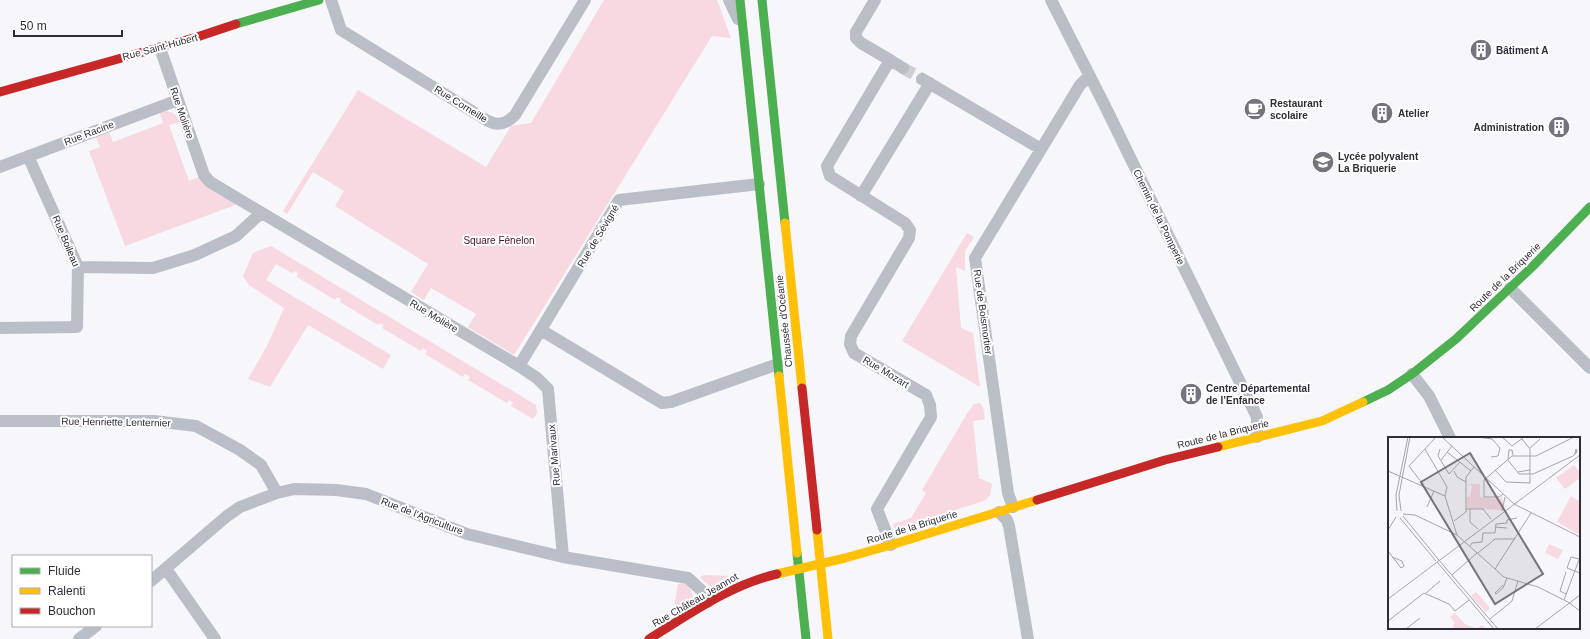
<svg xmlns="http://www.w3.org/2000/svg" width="1590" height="639" font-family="Arial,sans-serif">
<rect width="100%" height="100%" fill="#f7f6fa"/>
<path fill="#f8d8e1" d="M604,0h113l14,38 -19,-2 -198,319 -46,-28 8,-13 -45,-26 -7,12 -13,-8 17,-28 -93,-58 9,-15 -31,-19 -26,42 -4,-3 75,-121 128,77 25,-41 20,-3z
M167,111c7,2 10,4 12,11l-10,3 20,56 10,-4 39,27 -113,42 -36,-95 11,-4 -4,-10 13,-5 4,10 50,-19 -3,-10z
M967,233l7,4 -9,14v20l-9,-4 5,61 12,5 7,54 -78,-46z
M271,246l265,159 1,8 -4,6 -22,-13 2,-3 -4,-3 -2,3 -39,-23 2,-3 -5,-3 -2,3 -38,-23 2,-3 -4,-3 -2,3 -39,-23 2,-3 -4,-2 -2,2 -38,-23 1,-3 -4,-2 -2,3 -38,-23 1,-4 -4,-2 -2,2 -16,-9 -10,16 125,75 -8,14 -75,-44 -38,62 -22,-8 19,-33 17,-38 -35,-23 -6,-9 10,-23z
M980,403l3,4 2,12 -12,2 6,57 13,6 -2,11 -4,5 -91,30 -2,-6 18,-6 15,-25 -4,-3 46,-78 6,-8z
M704,575l24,1 3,4c-12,12 -21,9 -31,-3z
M683,583c8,4 9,9 11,18l-6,9 -8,6 -6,-8 4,-24z"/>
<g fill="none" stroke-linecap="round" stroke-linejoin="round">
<path stroke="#cfced3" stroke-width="12" stroke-dasharray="12 6" stroke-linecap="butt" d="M903,68l19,11"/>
<path stroke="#babfc7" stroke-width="12" d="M331,0l10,30 147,91c11,6 19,2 27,-6l70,-115
M729,0l9,19
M875,0l-19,32v6l5,5 29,17 -63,106 3,10 75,47 5,7 -1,8 -58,98 -1,8 4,9 72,42 4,10 1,12 -54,92 14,36
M1051,0l53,104 153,313v20
M160,48l44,127 6,7 309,184 18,12 11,11 15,168
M890,60l13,8
M922,79l119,70
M0,167l178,-67
M861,196l69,-113
M78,267l75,1 42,-13 41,-19 25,-23
M1510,288l80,80
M0,328l77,-1 1,-60 -50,-111
M541,330l121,73 9,-1 107,-38
M519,366l100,-166 140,-16
M1412,374l17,22 21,42
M0,421h154l42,5 44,24 21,15 16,28
M1013,507l-5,-14 -33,-235 105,-173 9,-9
M999,512l8,8 2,6 19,113
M166,569l49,70
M151,581l76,-65 13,-9 37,-14 17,-4 42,1 30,4 101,40 96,23 125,21 13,12 7,12
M79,639l17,-13"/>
<path stroke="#4caf50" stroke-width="9" d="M740,0l39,376
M762,0l23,223
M236,24l83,-24
M1363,402l25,-12 24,-16 44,-35 77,-73 57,-59
M797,553l9,86"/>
<path stroke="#ffc107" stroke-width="9" d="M785,223l17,165
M779,376l18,177
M1218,447l104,-26 41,-19
M817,530l11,109
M777,574l68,-16 46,-13 146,-45"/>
<path stroke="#c62828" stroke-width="9" d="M0,92l197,-55 39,-13
M802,388l15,142
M1037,500l128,-40 53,-13
M649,639c41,-25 81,-54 128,-65"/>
</g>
<defs>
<g id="building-disc" transform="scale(1.15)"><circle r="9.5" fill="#75737b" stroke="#fff"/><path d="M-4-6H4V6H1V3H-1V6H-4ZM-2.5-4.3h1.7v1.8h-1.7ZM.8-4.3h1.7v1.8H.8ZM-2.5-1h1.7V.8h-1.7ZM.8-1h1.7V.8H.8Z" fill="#fff"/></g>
<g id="cafe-disc" transform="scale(1.15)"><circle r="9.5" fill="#75737b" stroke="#fff"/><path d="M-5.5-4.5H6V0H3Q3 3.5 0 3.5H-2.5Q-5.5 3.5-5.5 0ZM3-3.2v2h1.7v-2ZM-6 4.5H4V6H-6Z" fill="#fff"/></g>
<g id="school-disc" transform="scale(1.15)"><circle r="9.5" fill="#75737b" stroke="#fff"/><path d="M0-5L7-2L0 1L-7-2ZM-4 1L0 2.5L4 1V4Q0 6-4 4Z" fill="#fff"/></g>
</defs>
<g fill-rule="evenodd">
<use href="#building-disc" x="1481" y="50"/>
<use href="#cafe-disc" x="1255" y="109"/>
<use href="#building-disc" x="1382" y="113"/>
<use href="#building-disc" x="1559" y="127"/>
<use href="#school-disc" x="1323" y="162"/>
<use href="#building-disc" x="1191" y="394"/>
</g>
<g text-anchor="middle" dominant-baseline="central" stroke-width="4" stroke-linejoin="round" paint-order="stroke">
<g font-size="10" fill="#2f2c37" stroke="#fff">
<text transform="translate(160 47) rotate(-15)">Rue Saint-Hubert</text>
<text transform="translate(461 104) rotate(32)">Rue Corneille</text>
<text transform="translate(182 113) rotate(71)">Rue Molière</text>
<text transform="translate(89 133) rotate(-21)">Rue Racine</text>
<text transform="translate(1159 217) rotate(64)">Chemin de la Pomperie</text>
<text transform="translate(598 236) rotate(-59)">Rue de Sévigné</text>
<text transform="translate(66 241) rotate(67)">Rue Boileau</text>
<text transform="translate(1505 277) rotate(-44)">Route de la Briquerie</text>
<text transform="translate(983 312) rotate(82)">Rue de Boismortier</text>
<text transform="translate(434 316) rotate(31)">Rue Molière</text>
<text transform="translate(784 321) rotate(-96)">Chaussée d'Océanie</text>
<text transform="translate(886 372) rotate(31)">Rue Mozart</text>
<text transform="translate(116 422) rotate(1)">Rue Henriette Lenternier</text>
<text transform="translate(1223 434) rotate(-14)">Route de la Briquerie</text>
<text transform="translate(554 455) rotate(-95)">Rue Marivaux</text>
<text transform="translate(422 516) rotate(21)">Rue de l'Agriculture</text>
<text transform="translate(912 527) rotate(-17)">Route de la Briquerie</text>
<text transform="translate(695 600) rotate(-30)">Rue Château Jeannot</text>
</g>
<g font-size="10" font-weight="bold" fill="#2f2c37" stroke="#fff" text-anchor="start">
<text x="1496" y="50">Bâtiment A</text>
<text x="1270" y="103">Restaurant<tspan x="1270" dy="12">scolaire</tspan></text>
<text x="1398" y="113">Atelier</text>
<text x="1544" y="127" text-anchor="end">Administration</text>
<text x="1338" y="156">Lycée polyvalent<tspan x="1338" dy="12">La Briquerie</tspan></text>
<text x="1206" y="388">Centre Départemental<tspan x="1206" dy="12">de l’Enfance</tspan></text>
</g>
<g font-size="10" fill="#530f28" stroke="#fff">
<text x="499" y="240">Square Fénelon</text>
</g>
</g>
<g transform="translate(1388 437)">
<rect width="192" height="192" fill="#f7f6fa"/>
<path d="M186,28l6,7v6l-15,11 -9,-11zM79,47h13v13l19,2 3,-3 2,11 -3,3 -34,-2v-11h3l2,-10 -1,-2zM183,59l9,6v33l-23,-13zM161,107l14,6 -5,9 -13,-6zM88,155l14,16 -4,4 -15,-16zM67,176l10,11 12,5 5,-4 4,4h-31l-2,-3 2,-3 -5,-6z" fill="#f8d8e1"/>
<path fill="none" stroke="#a7a5ac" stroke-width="1" d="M54,0l72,67 66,33M90,0l14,2 8,9 -2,8 -7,1M114,0l10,9 12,-9M142,11l10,-9M37,12l22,38 -2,9M52,12l-2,7 11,18 11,-12M59,15l24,19M120,22l1,-9h3l1,5M53,23l11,-14M120,23l11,14M107,33l11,12 24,1v-34l-8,-10M0,34l57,25 12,39M66,34l3,6 9,5M130,35l12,-2M131,37h14l40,-18 4,-4 -1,-3 -1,5M33,49l1,-3 -13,-17 27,-29M115,57l-4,3h-15v-17l28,-24h24l38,-19M39,70l7,-16M78,72h17l8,10M82,72v13l8,7M9,74l-1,-16 12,-58M13,74l-2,-16 11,-58M114,74l3,-14M15,77l12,1 42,20 47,42 34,10 30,15 12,9M15,79l35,43M12,81l36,43M66,84l12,-9v-35l8,-10M107,90l12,1M0,93l8,-13M82,109l2,-3 10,-1 1,-9h12l1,-9 11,-1v-3l10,-2M0,114l13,17 3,-2 -2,-5 -10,-4M90,116l17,-14h20M50,122l60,70M191,122l-8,-2 -4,11 13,5M49,125l57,67M107,132l36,-56M64,138l25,-22M115,148l-8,8 1,1 7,-6 4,-10M38,156l14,-12M178,157l-6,-3 6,-19M0,162l192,-144M176,163l16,-43M102,182l22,-18 6,-20M0,184l36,-28 25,11 6,7 14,-11M18,192l14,-11M147,192l45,-34"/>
<path fill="#75737b" fill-opacity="0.15" stroke="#75737b" stroke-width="2" d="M82,16l73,121 -48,30 -74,-122z"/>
<rect width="192" height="192" fill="none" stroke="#2f2c37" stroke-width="2"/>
</g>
<rect x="12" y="555" width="140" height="72" fill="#ffffff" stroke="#acabaf"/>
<rect x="20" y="568" width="20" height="6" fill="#4caf50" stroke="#acabaf"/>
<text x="48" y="575" font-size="12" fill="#2f2c37">Fluide</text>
<rect x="20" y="588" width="20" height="6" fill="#ffc107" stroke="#acabaf"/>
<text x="48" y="595" font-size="12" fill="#2f2c37">Ralenti</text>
<rect x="20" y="608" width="20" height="6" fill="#c62828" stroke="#acabaf"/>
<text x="48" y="615" font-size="12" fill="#2f2c37">Bouchon</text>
<path d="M14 30v6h108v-6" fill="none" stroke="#2f2c37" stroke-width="2"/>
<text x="20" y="30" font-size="12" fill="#2f2c37" stroke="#ffffff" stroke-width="3" paint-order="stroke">50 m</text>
</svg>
